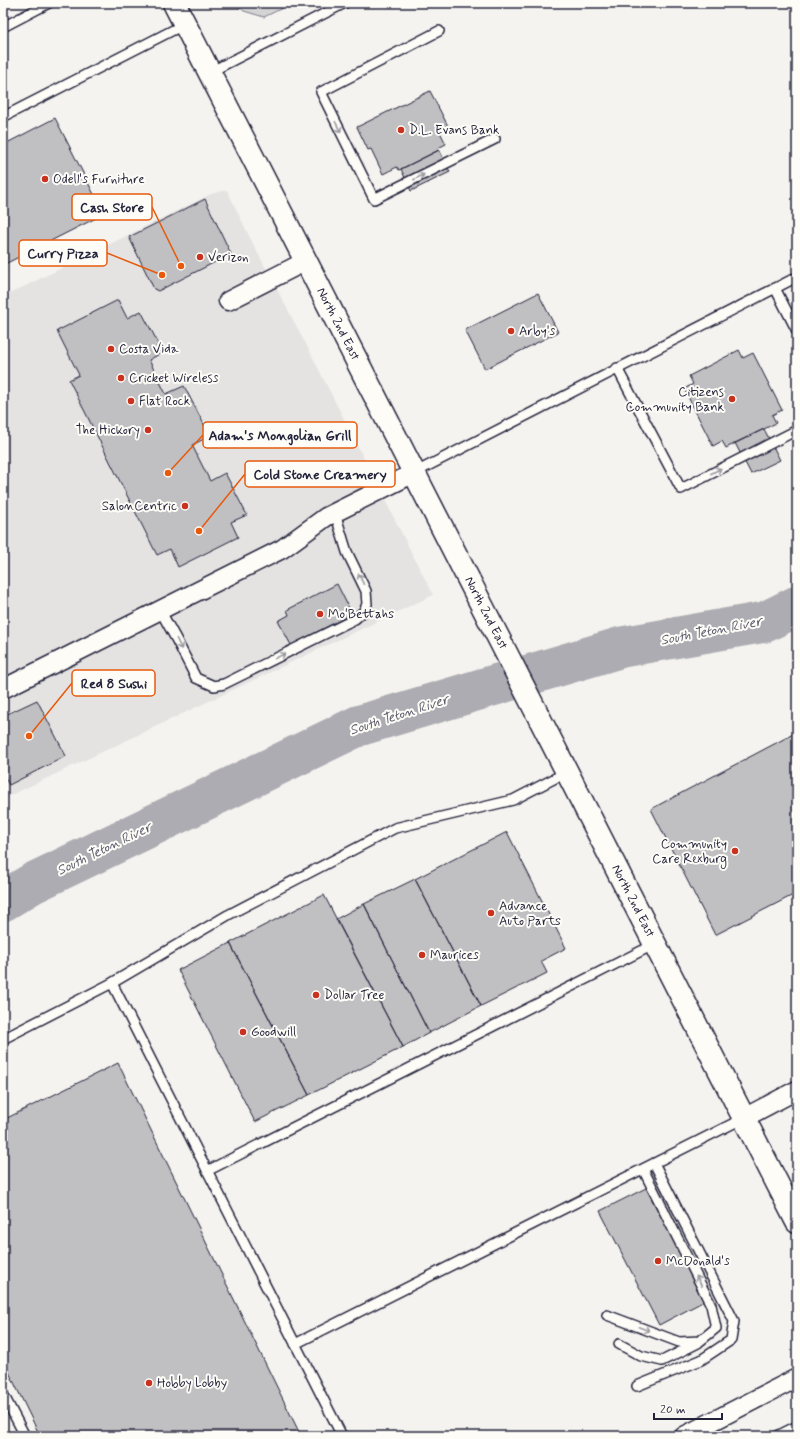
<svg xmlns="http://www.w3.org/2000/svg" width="800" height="1439" font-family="Mynerve,sans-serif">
<rect width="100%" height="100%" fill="#f4f3ef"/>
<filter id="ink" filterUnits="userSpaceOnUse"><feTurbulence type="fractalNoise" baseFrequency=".025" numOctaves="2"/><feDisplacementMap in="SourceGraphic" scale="8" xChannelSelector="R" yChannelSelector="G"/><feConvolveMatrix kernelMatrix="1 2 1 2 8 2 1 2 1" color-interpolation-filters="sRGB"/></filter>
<g filter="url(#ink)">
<path fill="#e4e3e2" d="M227,190l25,52 57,108 124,245 -430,204v-502l208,-103z"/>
<path fill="#d5d4d5" stroke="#7c7b88" d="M234,3h59l-29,14 -20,-6z"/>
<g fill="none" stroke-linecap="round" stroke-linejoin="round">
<path stroke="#acacb2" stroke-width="41" d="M3,901l30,-18 325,-157 264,-79 143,-25 32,-16"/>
</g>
<path fill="#c0bfc2" stroke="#22223b" d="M430,91l19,37 -9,4 6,12 -8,4 1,2 -40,20 -2,-3 -14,7 -12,-25 -3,1 -11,-23z
M55,118l49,96 -101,51v-120z
M439,150l11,22 -39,19 -10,-22z
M205,199l26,55 -73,37 -4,-2 -25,-52z
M538,293l20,39 -73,37 -20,-39z
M118,300l9,18 14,-7 22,41 -14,8 17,34 18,-8 26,50 -18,9 18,36 15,-8 22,42 -16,7 7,15 -60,30 -8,-18 -13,6 -88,-175 10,-5 -22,-44z
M739,350l4,8 10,-5 29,57 -10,5 4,8 -50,25 -4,-7 -9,5 -29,-57 9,-5 -4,-8z
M764,429l16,31 -29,14 -16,-31z
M337,584l15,30 -61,31 -13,-24 11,-6 -2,-5z
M37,700l29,56 -57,29 -6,-11v-58z
M797,732v161l-82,42 -64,-126z
M507,832l59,116 -25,13 6,12 -66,33 -66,-127z
M415,879l66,127 -52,27 -65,-129z
M324,895l79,152 -94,48 -79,-152z
M364,904l65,129 -26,14 -67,-128z
M230,943l79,152 -54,27 -77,-152z
M118,1063l183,373h-261l-37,-76v-240z
M646,1188l13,25 5,-3 46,88 -51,27 -59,-114z"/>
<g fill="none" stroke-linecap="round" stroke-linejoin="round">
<g stroke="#22223b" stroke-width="12">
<path id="lane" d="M3,27l46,-24
M439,31l-118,61 53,107 121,-60
M210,72l135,-69
M3,117l182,-93
M775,288l22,43
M617,368l64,121 116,-59
M414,473l383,-196
M160,610l16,29 20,39 18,8 10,-2 131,-65 9,-8 3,-7 -1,-13 -19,-39 -12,-39
M112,983l230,453
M3,1039l109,-56 116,-68 167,-87 118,-28 54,-28
M207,1171l448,-227
M607,1315l72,27 21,-1 16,-13 -5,-23 -68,-136
M295,1344l449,-226
M619,1344l22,12 21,5 36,-18
M637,1386l64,-26 30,-20 3,-19 -80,-158
M3,1394l22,42
M777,1436l20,-10"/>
</g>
<g stroke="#22223b" stroke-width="21">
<path id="street" d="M228,301l78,-40
M3,689l279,-140 44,-32 88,-44
M744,1118l53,-28
M684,1436l113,-58"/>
</g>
<g stroke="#22223b" stroke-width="25">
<path id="primary" d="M174,3l623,1219"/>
</g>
<use href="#lane" stroke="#fdfcf7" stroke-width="9"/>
<use href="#street" stroke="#fdfcf7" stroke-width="18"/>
<use href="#primary" stroke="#fdfcf7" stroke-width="22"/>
</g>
<defs><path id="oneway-shaft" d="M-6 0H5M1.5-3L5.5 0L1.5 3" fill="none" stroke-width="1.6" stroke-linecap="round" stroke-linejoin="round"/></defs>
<g stroke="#9a9aa2">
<use href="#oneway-shaft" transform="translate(338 127) rotate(63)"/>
<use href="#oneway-shaft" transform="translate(419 177) rotate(-27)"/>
<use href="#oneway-shaft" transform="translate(716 471) rotate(-27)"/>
<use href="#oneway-shaft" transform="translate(361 579) rotate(-116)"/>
<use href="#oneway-shaft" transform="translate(179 644) rotate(64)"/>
<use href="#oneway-shaft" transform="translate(280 656) rotate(-26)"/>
<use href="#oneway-shaft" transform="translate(699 1281) rotate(-117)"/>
<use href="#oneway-shaft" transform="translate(644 1329) rotate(21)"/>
</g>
</g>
<g fill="#c8321e" stroke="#fdfcf7" stroke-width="1.5">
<circle cx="401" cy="130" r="4"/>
<circle cx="45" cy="179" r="4"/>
<circle cx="200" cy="257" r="4"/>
<circle cx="511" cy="331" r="4"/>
<circle cx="111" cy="349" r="4"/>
<circle cx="121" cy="378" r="4"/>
<circle cx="732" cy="399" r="4"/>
<circle cx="131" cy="401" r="4"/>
<circle cx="148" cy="430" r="4"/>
<circle cx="185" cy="506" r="4"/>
<circle cx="320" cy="614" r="4"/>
<circle cx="735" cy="851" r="4"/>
<circle cx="491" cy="913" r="4"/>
<circle cx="422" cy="955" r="4"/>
<circle cx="316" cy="995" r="4"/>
<circle cx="243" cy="1032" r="4"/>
<circle cx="658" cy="1261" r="4"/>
<circle cx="149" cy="1383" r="4"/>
</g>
<g text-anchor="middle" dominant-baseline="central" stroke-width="4" stroke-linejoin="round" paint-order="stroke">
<g font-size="13" fill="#22223b" stroke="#fdfcf7" text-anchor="start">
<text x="409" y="130">D.L. Evans Bank</text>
<text x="53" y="179">Odell's Furniture</text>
<text x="208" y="257">Verizon</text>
<text x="519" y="331">Arby's</text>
<text x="119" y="349">Costa Vida</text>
<text x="129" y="378">Cricket Wireless</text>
<text x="724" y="392" text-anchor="end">Citizens<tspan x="724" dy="15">Community Bank</tspan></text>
<text x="139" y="401">Flat Rock</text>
<text x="140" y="430" text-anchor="end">The Hickory</text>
<text x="177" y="506" text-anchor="end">SalonCentric</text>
<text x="328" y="614">Mo'Bettahs</text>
<text x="727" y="844" text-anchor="end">Community<tspan x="727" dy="15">Care Rexburg</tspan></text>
<text x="499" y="906">Advance<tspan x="499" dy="15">Auto Parts</tspan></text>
<text x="430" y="955">Maurices</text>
<text x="324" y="995">Dollar Tree</text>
<text x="251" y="1032">Goodwill</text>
<text x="666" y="1261">McDonald's</text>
<text x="157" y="1383">Hobby Lobby</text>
</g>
<g font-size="13" fill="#22223b" stroke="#fdfcf7">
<text transform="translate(338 324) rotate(63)">North 2nd East</text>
<text transform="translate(486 613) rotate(63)">North 2nd East</text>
<text transform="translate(633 901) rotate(63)">North 2nd East</text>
</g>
<g font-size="14" font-style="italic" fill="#59596b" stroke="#fdfcf7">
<text transform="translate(711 631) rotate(-11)">South Teton River</text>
<text transform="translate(399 715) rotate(-18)">South Teton River</text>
<text transform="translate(104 849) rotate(-26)">South Teton River</text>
</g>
</g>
<path fill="none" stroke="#e8590c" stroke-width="1.5" d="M181 266L152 207M162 275L107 253M168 473L203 435M199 531L245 474M29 736L72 683"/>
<g fill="#e8590c" stroke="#fdfcf7" stroke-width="1.5">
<circle cx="181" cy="266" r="4"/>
<circle cx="162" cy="275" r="4"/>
<circle cx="168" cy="473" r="4"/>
<circle cx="199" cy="531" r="4"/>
<circle cx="29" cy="736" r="4"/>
</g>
<g fill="#fdfcf7" stroke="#e8590c" stroke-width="1.5">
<rect x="72" y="194" width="80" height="26" rx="4"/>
<rect x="19" y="240" width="88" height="26" rx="4"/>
<rect x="203" y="422" width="154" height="26" rx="4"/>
<rect x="245" y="461" width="150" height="26" rx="4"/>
<rect x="72" y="670" width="83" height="26" rx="4"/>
</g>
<g font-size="14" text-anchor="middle" font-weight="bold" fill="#22223b">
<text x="112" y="212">Cash Store</text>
<text x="63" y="258">Curry Pizza</text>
<text x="280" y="440">Adam's Mongolian Grill</text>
<text x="320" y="479">Cold Stone Creamery</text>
<text x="114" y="688">Red 8 Sushi</text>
</g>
<rect width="800" height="1439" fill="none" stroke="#fdfcf7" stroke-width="16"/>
<rect x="8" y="8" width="784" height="1423" fill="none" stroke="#22223b" stroke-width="1.5" filter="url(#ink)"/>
<path d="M654 1413v6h68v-6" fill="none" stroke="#22223b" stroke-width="2"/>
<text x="660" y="1413" font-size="12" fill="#22223b" stroke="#fdfcf7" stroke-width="3" paint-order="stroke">20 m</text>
</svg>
